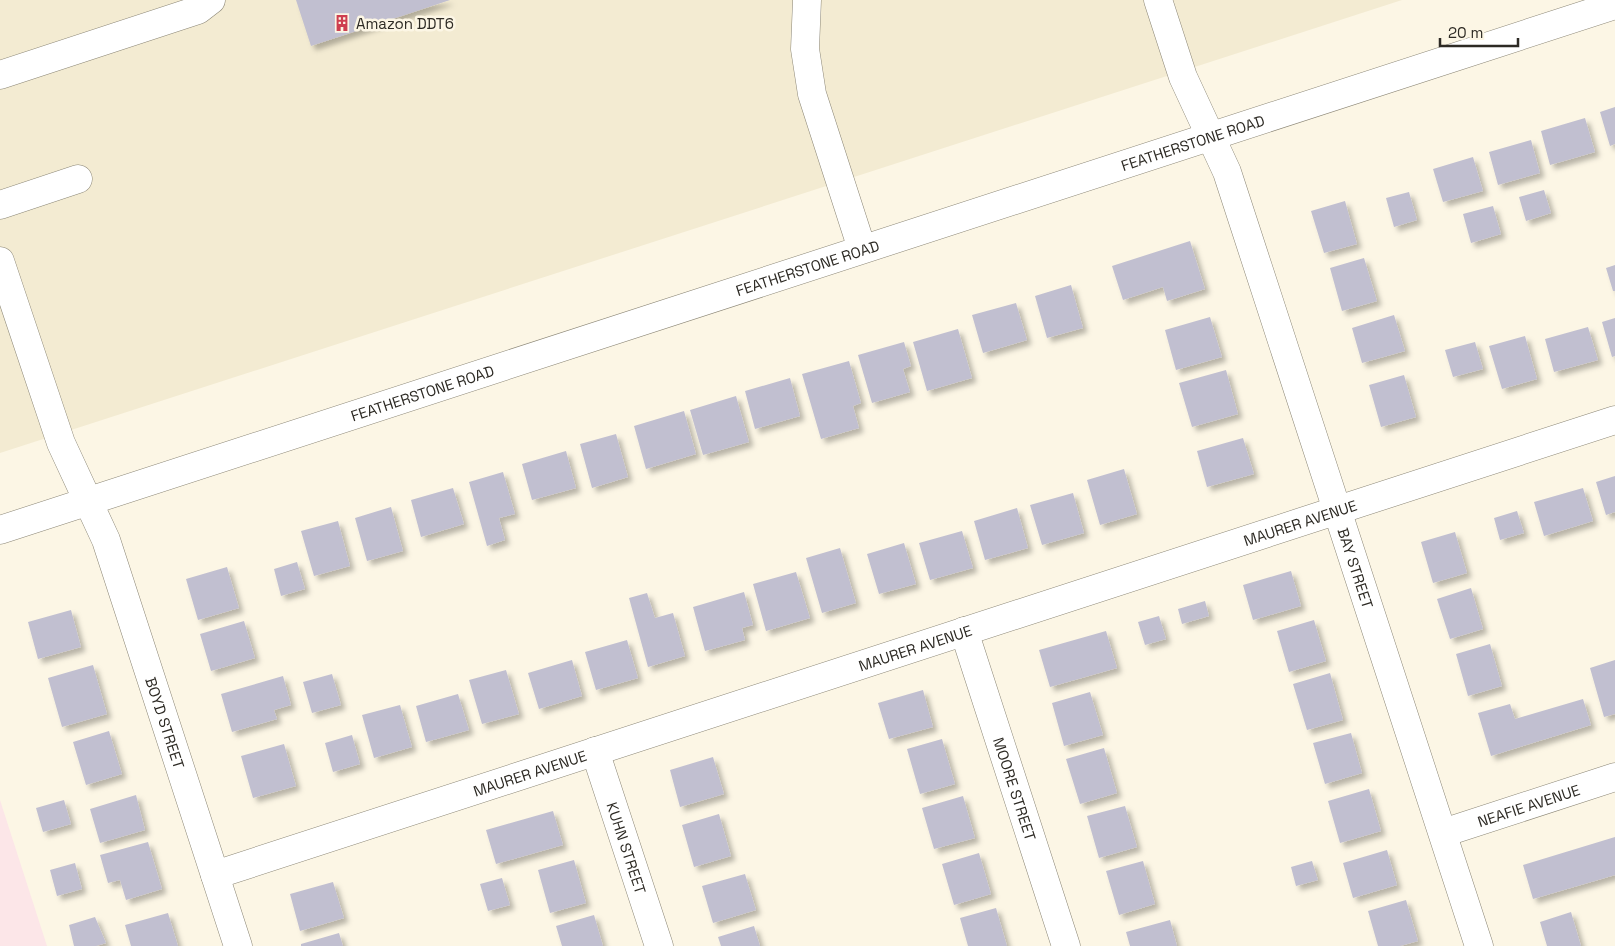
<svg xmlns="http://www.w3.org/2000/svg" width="1615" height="946" font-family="'Space Grotesk',sans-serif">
<defs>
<filter id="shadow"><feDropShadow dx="4.5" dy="4.5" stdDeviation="2.5" flood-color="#0004"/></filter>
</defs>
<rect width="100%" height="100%" fill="#fcf6e5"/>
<path fill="#fce6e8" d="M0,800l47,146h-47z"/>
<path fill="#f3ebd2" d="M0,0h1402l-1402,453z"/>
<path fill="#c1bfd0" filter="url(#shadow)" d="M296,0h154l-139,46z
M1615,107v37l-5,2 -10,-34z
M1585,118l10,34 -45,13 -9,-34z
M1531,140l9,33 -42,12 -9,-33z
M1473,157l10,34 -40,11 -10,-33z
M1544,190l7,23 -25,8 -7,-24z
M1409,192l8,28 -23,7 -8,-29z
M1345,201l12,43 -33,9 -13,-42z
M1493,206l8,28 -30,9 -8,-29z
M1190,241l15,48 -38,12 -4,-14 -40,13 -11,-34z
M1364,258l13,43 -35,10 -12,-43z
M1615,265v26h-2l-7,-23z
M1071,285l12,43 -36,10 -12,-42z
M1016,303l11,37 -44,13 -11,-38z
M1394,315l11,36 -43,12 -10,-35z
M1210,317l12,40 -46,13 -11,-40z
M1615,318v38l-3,1 -10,-35z
M1588,327l10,33 -44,12 -9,-33z
M958,329l14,49 -45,13 -14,-49z
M1525,336l12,43 -35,10 -13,-43z
M904,342l7,24 -8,3 7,23 -38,11 -14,-48z
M1475,342l8,27 -30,8 -8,-27z
M849,361l12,42 -8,3 6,22 -38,11 -19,-65z
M1226,370l12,44 -46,13 -13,-44z
M1404,375l12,42 -35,10 -12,-42z
M790,378l10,38 -45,13 -10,-38z
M736,396l13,46 -46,13 -13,-45z
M684,411l12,43 -50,15 -12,-43z
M616,434l12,43 -36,11 -12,-44z
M1243,438l11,36 -47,13 -10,-36z
M566,451l10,37 -44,12 -10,-36z
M1124,469l13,45 -37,11 -13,-45z
M503,472l12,42 -16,4 6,22 -18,6 -18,-64z
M1615,476v36l-9,3 -10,-33z
M453,488l11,36 -43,13 -10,-37z
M1583,488l10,33 -49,15 -10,-34z
M1073,493l11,40 -42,12 -12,-40z
M391,507l12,44 -36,10 -12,-43z
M1017,508l11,40 -43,12 -11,-39z
M1517,511l7,22 -24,7 -6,-22z
M338,521l12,45 -36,10 -13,-45z
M962,531l11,37 -43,12 -11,-37z
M1455,532l12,41 -34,10 -12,-41z
M904,543l12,41 -37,10 -12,-40z
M840,548l16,55 -34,10 -16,-55z
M297,562l8,27 -24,7 -7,-27z
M227,567l12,41 -41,12 -12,-41z
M1291,571l10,35 -48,14 -10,-35z
M796,572l14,46 -44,13 -13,-47z
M1471,588l12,41 -33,10 -13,-40z
M744,592l9,33 -11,3 3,12 -40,11 -12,-44z
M647,593l8,25 18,-5 12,43 -37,11 -19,-69z
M1205,601l4,15 -27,8 -4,-15z
M71,610l10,37 -43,12 -10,-37z
M1159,616l7,23 -21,6 -7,-23z
M1314,620l12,41 -37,11 -12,-41z
M244,621l11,37 -44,13 -11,-37z
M1106,631l11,37 -67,19 -11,-37z
M627,640l11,38 -42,12 -11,-38z
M1490,644l12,42 -34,10 -12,-42z
M572,660l10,36 -43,13 -11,-36z
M1615,660v54l-11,3 -14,-49z
M93,665l14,49 -45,13 -14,-49z
M506,670l13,44 -37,10 -13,-44z
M1330,673l13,47 -36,10 -14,-46z
M332,674l9,31 -29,8 -9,-31z
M283,676l8,29 -17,5 3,9 -45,13 -11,-38z
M923,690l10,37 -44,12 -11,-36z
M1090,692l13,43 -39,11 -12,-43z
M458,694l11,36 -43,12 -10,-36z
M1583,699l8,26 -100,31 -13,-43 32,-9 5,15z
M400,705l12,42 -38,11 -12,-43z
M109,731l13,43 -36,11 -13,-43z
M1351,733l11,40 -37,11 -12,-41z
M352,735l8,29 -27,8 -8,-29z
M942,739l13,45 -35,10 -13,-45z
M284,744l12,42 -43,12 -12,-42z
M1104,748l13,45 -37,11 -14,-45z
M713,757l11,37 -44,13 -10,-37z
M1369,789l12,42 -41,12 -12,-42z
M136,795l9,35 -45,13 -10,-34z
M963,796l12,42 -41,11 -12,-41z
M64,800l7,24 -28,8 -7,-24z
M1125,806l12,41 -38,11 -12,-42z
M553,811l10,34 -67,19 -10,-34z
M719,814l12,42 -37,11 -12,-42z
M1615,837v38l-82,24 -10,-34z
M148,842l14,47 -36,11 -6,-20 -12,3 -8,-28z
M1387,850l10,35 -44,13 -10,-35z
M979,853l12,41 -37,11 -12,-41z
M574,860l12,43 -36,10 -12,-43z
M1143,861l12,43 -36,11 -13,-44z
M1312,861l6,19 -22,6 -5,-19z
M75,863l7,26 -25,7 -7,-26z
M745,874l11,36 -43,13 -11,-37z
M502,878l8,27 -22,6 -8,-27z
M333,882l11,36 -44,13 -10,-37z
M1406,900l12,41 -18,5h-22l-10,-35z
M996,908l11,38h-39l-8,-28z
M1571,912l10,34h-34l-7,-24z
M168,913l10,33h-47l-6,-21z
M594,915l9,31h-41l-6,-20z
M95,917l11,26 -10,3h-22l-5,-21z
M1170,920l7,26h-47l-4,-14z
M754,926l6,20h-39l-3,-9z
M339,933l4,13h-42v-2z"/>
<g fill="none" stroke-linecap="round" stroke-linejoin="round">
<g stroke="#8b8676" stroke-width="29">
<g id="minor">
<path d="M807,0l-2,49 7,45 50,155"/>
<path id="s1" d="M1158,0l25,77 44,95 252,774"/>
<path d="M0,75l198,-65 13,-10"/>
<path d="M0,205l78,-26"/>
<path id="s2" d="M0,261l61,182 45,97 132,406"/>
<path id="s3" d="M0,530l1615,-525"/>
<path id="s4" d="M964,631l102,315"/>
<path id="s5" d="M595,751l64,195"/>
<path id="s6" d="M1443,833l172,-56"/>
<path id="s7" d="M215,875l1400,-455"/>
</g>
</g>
<use href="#minor" stroke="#fff" stroke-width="28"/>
</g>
<defs>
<g id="building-bare" transform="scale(1.35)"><path d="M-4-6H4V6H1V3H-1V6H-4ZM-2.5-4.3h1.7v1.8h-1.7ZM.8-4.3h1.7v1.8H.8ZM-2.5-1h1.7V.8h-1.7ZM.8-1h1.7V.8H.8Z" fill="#ce3e4f" stroke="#fcf6e5" stroke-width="2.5" paint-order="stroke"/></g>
</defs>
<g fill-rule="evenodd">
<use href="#building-bare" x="342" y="23"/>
</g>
<g text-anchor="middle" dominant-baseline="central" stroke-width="5" stroke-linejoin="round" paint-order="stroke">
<g font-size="15" fill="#2d2a24" stroke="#fcf6e5" text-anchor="start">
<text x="356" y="23">Amazon DDT6</text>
</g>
<g font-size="15" fill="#2d2a24" stroke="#fcf6e5">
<text stroke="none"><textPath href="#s3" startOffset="1254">FEATHERSTONE ROAD</textPath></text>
<text stroke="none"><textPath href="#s3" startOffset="849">FEATHERSTONE ROAD</textPath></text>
<text stroke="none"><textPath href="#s3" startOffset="444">FEATHERSTONE ROAD</textPath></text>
<text stroke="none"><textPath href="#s7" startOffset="1141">MAURER AVENUE</textPath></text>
<text stroke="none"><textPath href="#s1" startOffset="602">BAY STREET</textPath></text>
<text stroke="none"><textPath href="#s7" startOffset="736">MAURER AVENUE</textPath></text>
<text stroke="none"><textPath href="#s2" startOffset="491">BOYD STREET</textPath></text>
<text stroke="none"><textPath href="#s7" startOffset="331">MAURER AVENUE</textPath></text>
<text stroke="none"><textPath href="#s4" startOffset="166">MOORE STREET</textPath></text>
<text stroke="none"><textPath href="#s6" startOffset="90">NEAFIE AVENUE</textPath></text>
<text stroke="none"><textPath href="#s5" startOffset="102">KUHN STREET</textPath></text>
</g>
</g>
<path d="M1440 38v8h78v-8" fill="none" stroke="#2d2a24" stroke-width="2.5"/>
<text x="1448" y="38" font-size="15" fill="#2d2a24" stroke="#fcf6e5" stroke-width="4" paint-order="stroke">20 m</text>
</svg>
